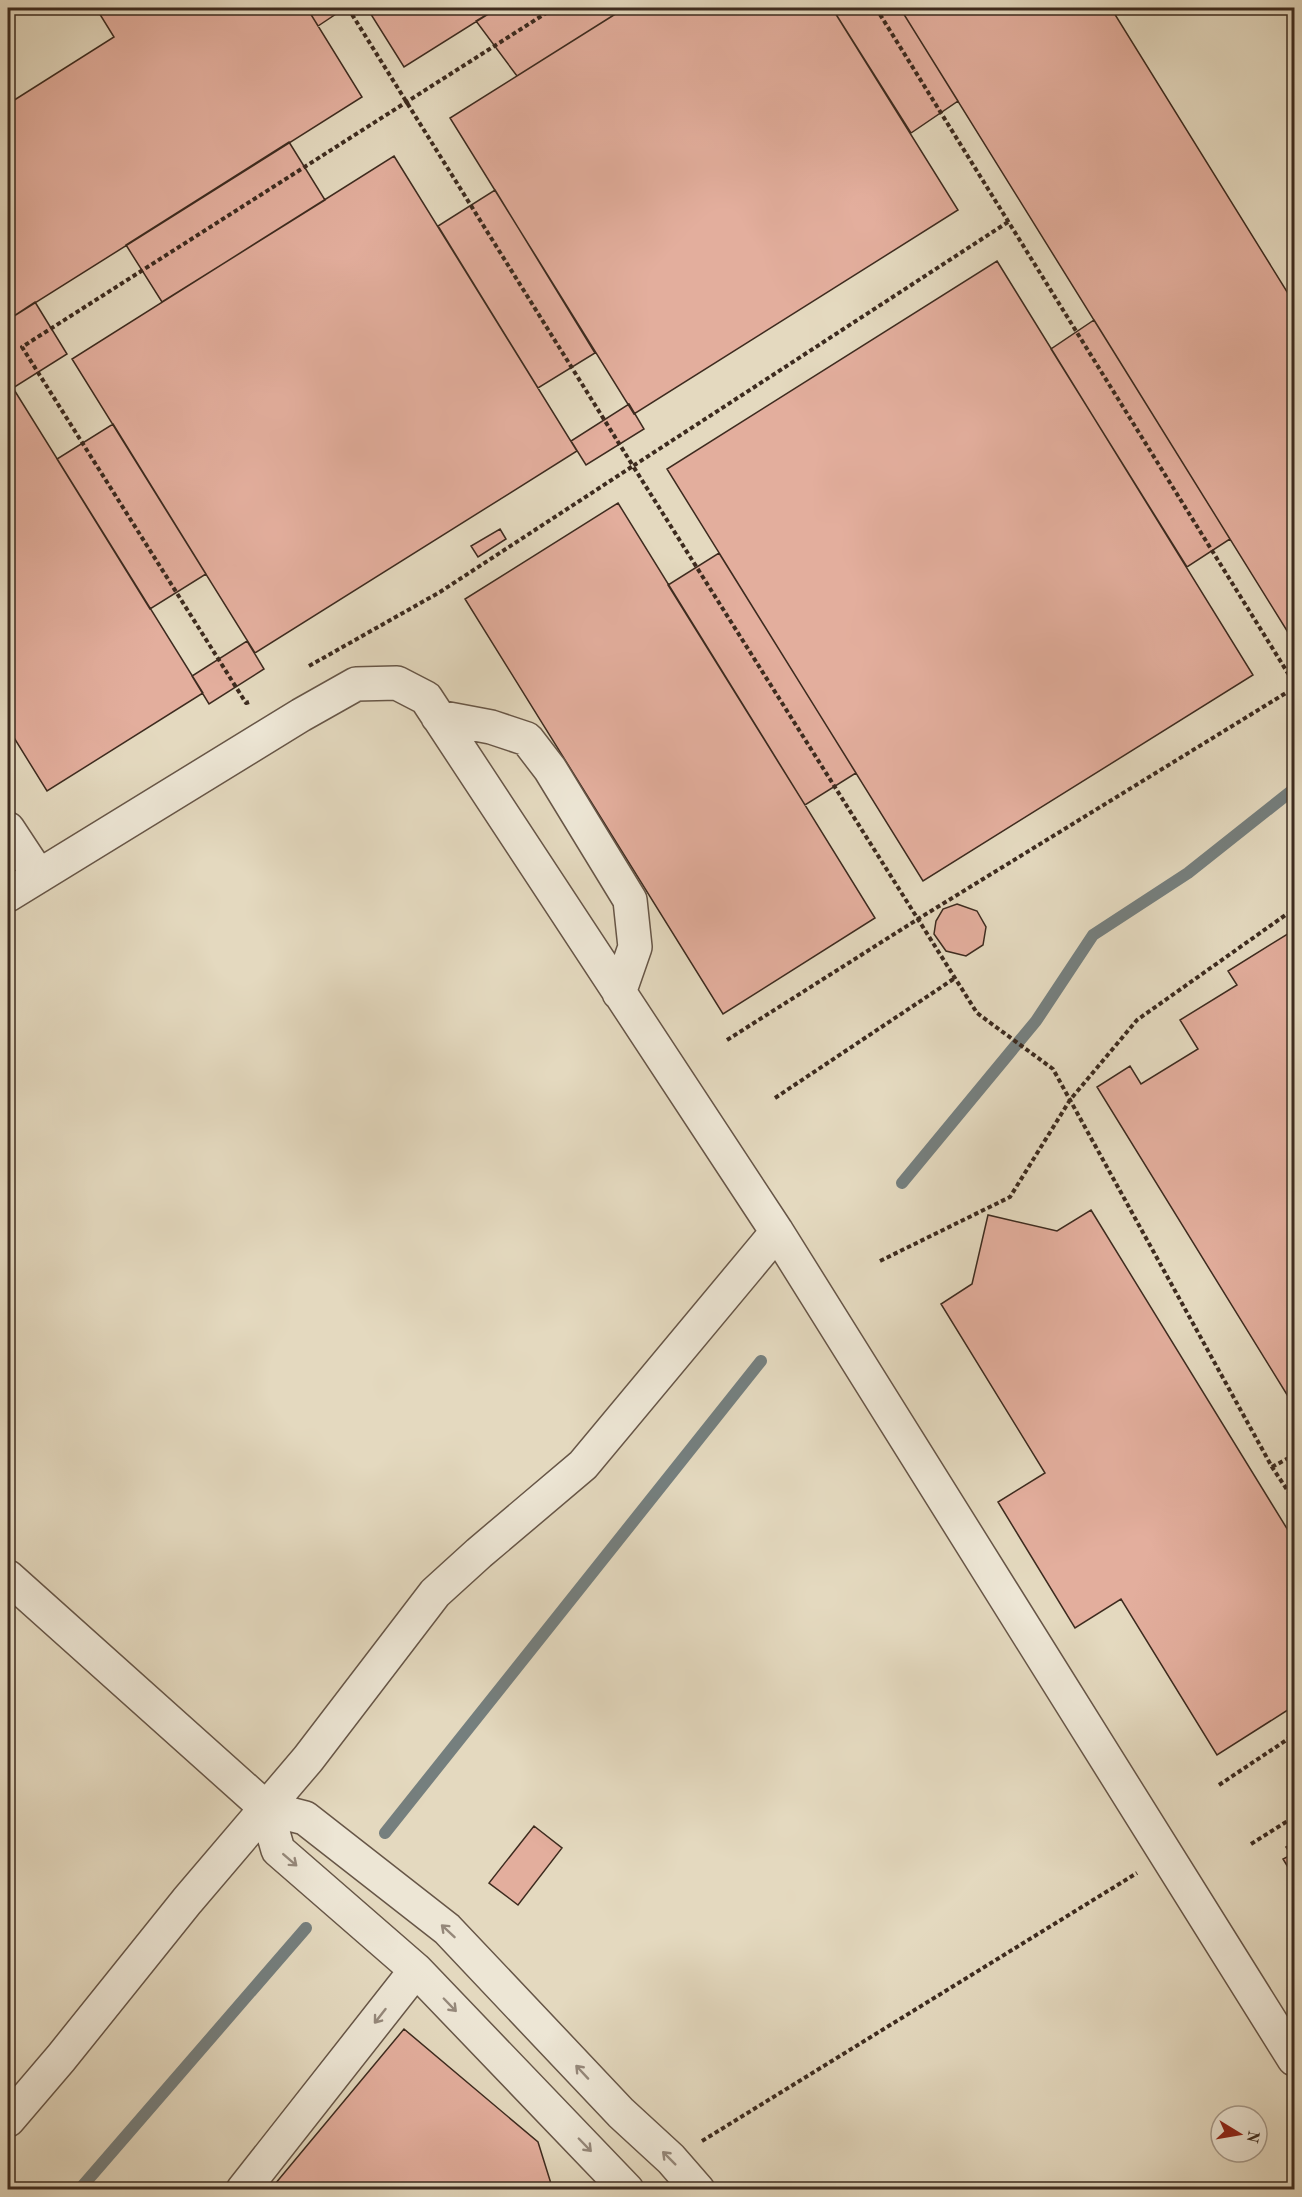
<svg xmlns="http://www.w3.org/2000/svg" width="1302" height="2197" font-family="'Old Standard TT',serif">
<rect width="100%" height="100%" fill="#e4d9bf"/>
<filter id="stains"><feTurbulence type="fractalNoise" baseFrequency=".00333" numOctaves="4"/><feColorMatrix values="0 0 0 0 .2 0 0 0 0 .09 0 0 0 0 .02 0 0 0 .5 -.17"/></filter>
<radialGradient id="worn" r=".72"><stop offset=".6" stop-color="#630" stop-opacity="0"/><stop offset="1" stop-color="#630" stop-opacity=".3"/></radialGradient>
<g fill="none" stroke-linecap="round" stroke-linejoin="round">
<path stroke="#757f7e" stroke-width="12" d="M902,1183l134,-162 57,-86 95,-62 106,-84
M385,1833l376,-472
M79,2190l227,-262"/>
</g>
<path fill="#e3ae9d" stroke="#3d2b1f" stroke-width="1.5" d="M96,8h211l55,89 -354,223v-216l106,-67z
M307,8h38l-27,18z
M367,8h131l-94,59z
M498,8h127l-108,68 -41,-55z
M625,8h207l126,202 -324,204 -184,-296z
M832,8h68l58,93 -47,32z
M900,8h211l183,295v339z
M289,142l36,58 -163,102 -36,-57z
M394,156l183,295 -322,202 -183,-294z
M495,190l100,163 -57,35 -100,-162z
M997,261l256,414 -330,206 -256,-412z
M35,302l32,52 -54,34 -5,-8v-60z
M1094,320l136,219 -43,28 -136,-218z
M8,380l195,313 -156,98 -39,-63z
M629,404l15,25 -58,36 -15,-24z
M113,424l93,150 -56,35 -93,-150z
M618,503l257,415 -152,96 -258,-415z
M500,529l6,10 -28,18 -7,-11z
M719,553l137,220 -51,32 -137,-220z
M247,641l17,28 -55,35 -17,-28z
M957,904l20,7 9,16 -3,18 -17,11 -20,-5 -12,-17 2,-13 7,-12z
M1294,930v476l-197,-319 33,-21 11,18 57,-35 -18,-29 57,-35 -9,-14z
M1091,1210l203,330v166l-77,49 -96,-156 -46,29 -77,-126 47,-29 -104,-169 31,-20 16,-69 69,16z
M534,1826l28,22 -44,57 -29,-22z
M1294,1842v35l-11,-18 8,-4 -5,-8z
M404,2029l134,113 15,48h-283z"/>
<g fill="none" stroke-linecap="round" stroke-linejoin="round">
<g stroke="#675647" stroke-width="36">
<path id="minor" d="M438,717l53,10 36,12 23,30 80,131 5,47 -16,46
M8,829l31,47
M8,895l293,-180 55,-31 41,-1 29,15 351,534 517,827
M8,1577l258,231 39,10 142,111 174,184 50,46 27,31
M266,1808l12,42 138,120 211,220
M8,2120l53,-62 126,-157 121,-142 127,-166 44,-40 104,-88 194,-233
M243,2190l173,-220"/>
</g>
<path stroke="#3d2b1f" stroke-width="4" stroke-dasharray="4.5 3" stroke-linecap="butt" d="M348,8l285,458 375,-244
M876,8l418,675
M309,666l131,-74 193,-126 344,547 76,56 219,398 22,33
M249,702l-3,1 -224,-356 532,-339
M727,1040l191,-121 376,-231
M775,1098l180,-120
M880,1261l130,-64 60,-97 67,-80 157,-111
M1272,1467l22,-12
M1219,1785l75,-50
M1251,1844l43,-27
M702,2141l435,-268"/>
<use href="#minor" stroke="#ede6d5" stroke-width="33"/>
</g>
<defs><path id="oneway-shaft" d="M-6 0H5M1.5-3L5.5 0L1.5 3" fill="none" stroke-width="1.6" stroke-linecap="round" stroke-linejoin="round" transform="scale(1.5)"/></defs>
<g stroke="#95887a">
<use href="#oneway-shaft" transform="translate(290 1860) rotate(41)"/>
<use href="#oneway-shaft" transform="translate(448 1931) rotate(-137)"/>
<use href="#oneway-shaft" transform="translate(450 2005) rotate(46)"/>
<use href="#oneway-shaft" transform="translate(380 2016) rotate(128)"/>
<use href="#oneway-shaft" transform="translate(582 2072) rotate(-133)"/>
<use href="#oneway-shaft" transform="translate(585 2145) rotate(46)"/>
<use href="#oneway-shaft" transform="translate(669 2158) rotate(-135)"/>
</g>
<rect width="1302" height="2197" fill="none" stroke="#e4d9bf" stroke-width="30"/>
<rect x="9" y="9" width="1284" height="2179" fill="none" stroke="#3d2b1f" stroke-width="3"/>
<rect x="15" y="15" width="1272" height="2167" fill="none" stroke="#3d2b1f" stroke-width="1.5"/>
<g transform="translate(1239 2134) rotate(101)"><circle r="28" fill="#ede6d5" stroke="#a79b8c" stroke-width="1.5"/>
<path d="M0-4.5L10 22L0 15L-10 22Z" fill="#8f2418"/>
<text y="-9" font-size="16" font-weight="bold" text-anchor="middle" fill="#3d2b1f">N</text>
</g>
<rect width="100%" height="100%" filter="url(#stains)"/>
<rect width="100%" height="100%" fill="url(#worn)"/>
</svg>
